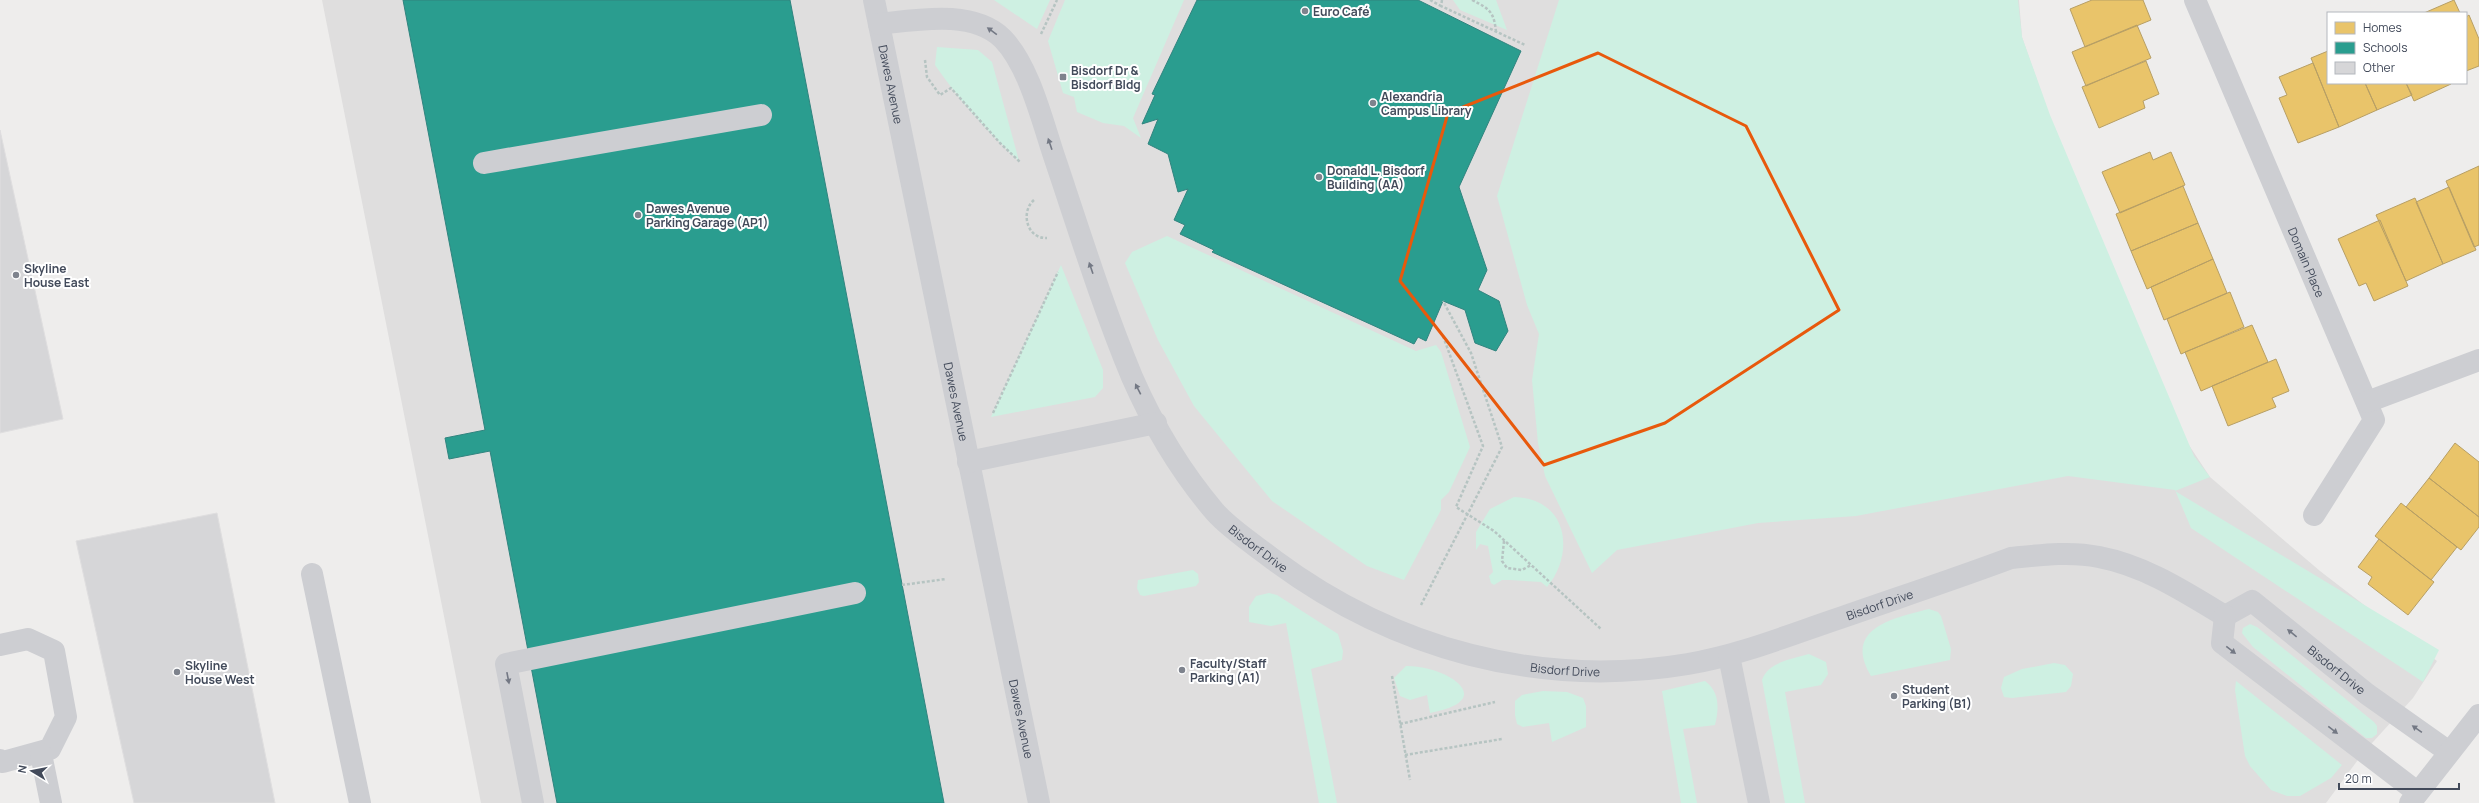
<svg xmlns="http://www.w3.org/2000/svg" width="2479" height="803" font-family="Manrope,sans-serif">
<rect width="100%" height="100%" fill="#eeedec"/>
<path fill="#dfdede" d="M322,0h1697l3,37 114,328 74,112 110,94 117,90 -24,37 -50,55 -37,50h-1845z"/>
<path fill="#cef0e2" d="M994,0h56l-13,29z
M1065,0h119l-51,118 8,20 -17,-12 -21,-3 -26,-11 -3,-15 -11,-4 -15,-52z
M1453,0h43l11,30 -47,-20z
M1559,0h459l4,37 28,78 144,341 16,21 -35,14 264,159 -16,32 -232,-154 -16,-38 -107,-14 -212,40 -98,7 -141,27 -25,23 -47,-97 -7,-33 -6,-63 7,-46 -12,-29 -30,-109z
M937,47l41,3 14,12 27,99c-31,-29 -60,-61 -84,-96z
M1167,236l249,115 20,-6 5,7 29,95 -21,45 -8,8v10l-37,70 -37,-14 -95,-65 -78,-95 -36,-66 -33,-77 7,-11z
M1061,265l42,105v18l-8,9 -104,20z
M1514,497c53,1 62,55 33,90l-6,-5 -32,-2h-7l-8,5 -3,-2 -2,-7 4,-4 -5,-26 -8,-2 -4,6v-18l14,-23z
M1193,570l5,4 1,8 -3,4 -52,10 -4,-1 -3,-7 1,-8z
M1269,593l8,2 61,39 5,17 -1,9 -31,9 26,134h-18l-33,-180 -15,3 -22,-4v-15l7,-11z
M1929,609l9,3 3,4 10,33 -1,11 -79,16c-29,-48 23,-58 58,-67z
M2250,624l7,3 117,95 3,4v8l-5,4h-6l-113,-91 -11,-14 1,-5z
M1809,654l17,8 2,12 -7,11 -36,7 20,111h-20l-23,-123c6,-18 30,-21 47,-26z
M2054,663l11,2 8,9 -2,12 -5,6 -54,6 -8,-1 -3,-9 3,-11 18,-8z
M1406,666c39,-1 95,34 24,47l-3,-18 -17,5 -10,-4 -6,-18z
M1705,681c15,11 14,28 10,44l-32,4 14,74h-16l-19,-112z
M2236,681l106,84 -11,13 -31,18h-13l-16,-6 -21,-24 -5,-10 -10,-66z
M1543,691l24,1 16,6 3,8v21l-34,15 -3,-19 -26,4 -6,-3 -2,-9v-14l7,-6z"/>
<path fill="#e9c46a" stroke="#b79f65" d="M2092,0h51l8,20 -66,27 -15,-38z
M2454,0l6,13h-36z
M2469,15l10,24v27l-13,5v-54z
M2137,25l14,33 -65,28 -14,-34z
M2328,51v32h37l12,27 -38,17 -28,-69z
M2146,61l13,33 -16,7 2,7 -46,20 -17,-41z
M2313,63l26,64 -41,16 -19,-45 8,-3 -8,-18z
M2365,83h41l6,12 -35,15z
M2406,83h44l1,1 -37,17z
M2150,152l3,8 18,-8 14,33 -65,28 -18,-41z
M2479,166v79l-5,2 -28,-66z
M2183,186l15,37 -67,28 -15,-37z
M2449,187l27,63 -33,14 -27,-62z
M2415,198l28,66 -37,17 -30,-66z
M2380,220l28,66 -34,15 -8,-18 -7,3 -21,-47z
M2198,223l15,36 -66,30 -16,-38z
M2213,259l14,34 -63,27 -13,-33z
M2230,292l14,35 -63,27 -14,-35z
M2252,325l16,37 -67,29 -16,-39z
M2276,359l13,32 -17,7 4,9 -48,19 -16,-40z
M2455,443l24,19v55l-50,-39z
M2429,478l50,39v10l-18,23 -55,-43z
M2401,503l56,44 -26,33 -56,-44z
M2379,539l55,43 -26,33 -40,-31 4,-7 -14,-10z"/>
<path fill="#2a9d8f" stroke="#31847f" d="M403,0h387l154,803h-387l-67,-352 -41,8 -4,-21 40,-8z
M1197,0h221l103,51 -62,136 28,83 -9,20 21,11 9,30 -12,20 -21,-8 -10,-33 -22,-9 -17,40 -8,-4 -4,7 -202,-92 2,-2 -34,-16 5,-9 -11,-5 14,-31 -10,3 -10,-38 -20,-10 10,-25 -16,5 13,-29 -3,-1z"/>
<path fill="#d6d6d8" stroke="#dfdedf" d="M0,130l63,289 -63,14z
M217,513l58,290h-141l-58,-262z"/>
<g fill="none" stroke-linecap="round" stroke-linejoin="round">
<path stroke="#b6c4c2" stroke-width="2.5" stroke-dasharray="3 2" stroke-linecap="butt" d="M1430,0l11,6
M1442,0l-1,6 84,39
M1472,0c18,9 22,12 24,32
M1041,34l16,-34
M925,60l2,17 13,18 11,-7 49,55 20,19
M1034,200c-14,12 -7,39 13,38
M1443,336l40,110 -27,61 38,24 107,98
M993,413l65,-141
M1504,541l-2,20 5,7 15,2 9,-5
M902,585l44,-6
M1421,605l81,-158 -31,-94 -28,-52
M1392,676l18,104
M1400,724l95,-22
M1405,755l97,-16"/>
<g stroke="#cdced2" stroke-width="22">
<path id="s1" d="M874,0l165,803"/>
<path id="s2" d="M2195,0l179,420 -60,95"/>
<path id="s3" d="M879,24c38,-4 94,-15 124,15 26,27 39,81 51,117 25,74 48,149 78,221 21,48 49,95 83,135 16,18 40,33 59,48 120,89 265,129 414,104 53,-9 101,-29 152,-46 57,-20 115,-39 171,-60 29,-3 60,-7 88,-1 47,9 86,35 126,59"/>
<path d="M484,163l277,-48"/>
<path d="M2367,402l112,-42"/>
<path d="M968,462l188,-39"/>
<path d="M312,574l48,229"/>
<path id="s4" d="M2225,616l27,-15 115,93 82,58"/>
<path d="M2225,616l-3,27 195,149"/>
<path d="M0,645l28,-6 26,12 12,66 -16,32 -47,13 -3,-2"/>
<path d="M1729,656l30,147"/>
<path d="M41,754l10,49"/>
<path d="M533,803l-27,-139 349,-71"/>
<path d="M2410,803l69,-88"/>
</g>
</g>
<defs><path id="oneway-solid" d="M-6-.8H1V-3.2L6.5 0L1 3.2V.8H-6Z"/></defs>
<g fill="#737884">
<use href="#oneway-solid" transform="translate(992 31) rotate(-144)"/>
<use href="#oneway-solid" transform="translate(1050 144) rotate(-109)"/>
<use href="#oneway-solid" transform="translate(1091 268) rotate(-109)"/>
<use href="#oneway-solid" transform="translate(1138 389) rotate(-117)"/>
<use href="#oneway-solid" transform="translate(2292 633) rotate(-141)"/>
<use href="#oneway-solid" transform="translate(2231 650) rotate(38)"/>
<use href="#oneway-solid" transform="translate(508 678) rotate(79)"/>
<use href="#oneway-solid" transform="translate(2417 729) rotate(-145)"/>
<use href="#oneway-solid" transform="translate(2333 730) rotate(38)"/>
</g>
<path fill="none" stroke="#e8590c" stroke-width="3" stroke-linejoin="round" d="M1598,53l148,73 93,184 -174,113 -121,42 -144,-184 48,-168z"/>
<g fill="#7e838d" stroke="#fff" stroke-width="1.5">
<circle cx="1305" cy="11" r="4"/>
<rect x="1059" y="73" width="8" height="8" rx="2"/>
<circle cx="1373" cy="103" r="4"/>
<circle cx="1319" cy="177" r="4"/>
<circle cx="638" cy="215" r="4"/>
<circle cx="16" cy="275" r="4"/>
<circle cx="1182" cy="670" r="4"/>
<circle cx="177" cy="672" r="4"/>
<circle cx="1894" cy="696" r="4"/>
</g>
<g text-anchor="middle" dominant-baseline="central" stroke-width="4" stroke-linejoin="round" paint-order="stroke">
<g font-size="12" font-weight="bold" fill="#424a5a" stroke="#fff" text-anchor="start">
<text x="1313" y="11">Euro Café</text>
<text x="1071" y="70">Bisdorf Dr &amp;<tspan x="1071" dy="14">Bisdorf Bldg</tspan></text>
<text x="1381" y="96">Alexandria<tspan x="1381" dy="14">Campus Library</tspan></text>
<text x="1327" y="170">Donald L. Bisdorf<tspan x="1327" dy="14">Building (AA)</tspan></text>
<text x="646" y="208">Dawes Avenue<tspan x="646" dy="14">Parking Garage (AP1)</tspan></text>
<text x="24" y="268">Skyline<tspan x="24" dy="14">House East</tspan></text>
<text x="1190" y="663">Faculty/Staff<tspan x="1190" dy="14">Parking (A1)</tspan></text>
<text x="185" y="665">Skyline<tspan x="185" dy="14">House West</tspan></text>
<text x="1902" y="689">Student<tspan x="1902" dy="14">Parking (B1)</tspan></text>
</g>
<g font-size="12" fill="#424a5a" stroke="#fff">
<text stroke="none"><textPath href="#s1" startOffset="86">Dawes Avenue</textPath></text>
<text stroke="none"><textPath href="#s2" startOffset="285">Domain Place</textPath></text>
<text stroke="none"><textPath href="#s1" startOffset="410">Dawes Avenue</textPath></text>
<text stroke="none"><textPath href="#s3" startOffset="708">Bisdorf Drive</textPath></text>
<text stroke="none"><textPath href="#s3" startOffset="1367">Bisdorf Drive</textPath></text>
<text stroke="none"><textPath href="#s3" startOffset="1043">Bisdorf Drive</textPath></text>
<text stroke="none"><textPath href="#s4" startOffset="140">Bisdorf Drive</textPath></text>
<text stroke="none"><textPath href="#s1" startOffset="734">Dawes Avenue</textPath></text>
</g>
</g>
<rect x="2327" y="12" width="140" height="72" fill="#ffffff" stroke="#b3b7bd"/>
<rect x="2335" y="22" width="20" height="12" fill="#e9c46a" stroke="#b3b7bd"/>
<text x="2363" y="32" font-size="12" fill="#424a5a">Homes</text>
<rect x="2335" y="42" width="20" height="12" fill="#2a9d8f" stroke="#b3b7bd"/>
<text x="2363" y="52" font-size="12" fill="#424a5a">Schools</text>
<rect x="2335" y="62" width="20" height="12" fill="#d6d6d8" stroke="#b3b7bd"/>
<text x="2363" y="72" font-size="12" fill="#424a5a">Other</text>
<g transform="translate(32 771) rotate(280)" stroke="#ffffff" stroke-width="3" paint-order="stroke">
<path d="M0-3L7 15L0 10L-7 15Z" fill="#424a5a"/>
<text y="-6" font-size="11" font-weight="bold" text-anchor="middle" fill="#424a5a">N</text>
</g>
<path d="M2339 783v6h120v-6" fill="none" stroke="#424a5a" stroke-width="2"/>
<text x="2345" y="783" font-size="12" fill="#424a5a" stroke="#ffffff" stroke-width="3" paint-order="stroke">20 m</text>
</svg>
